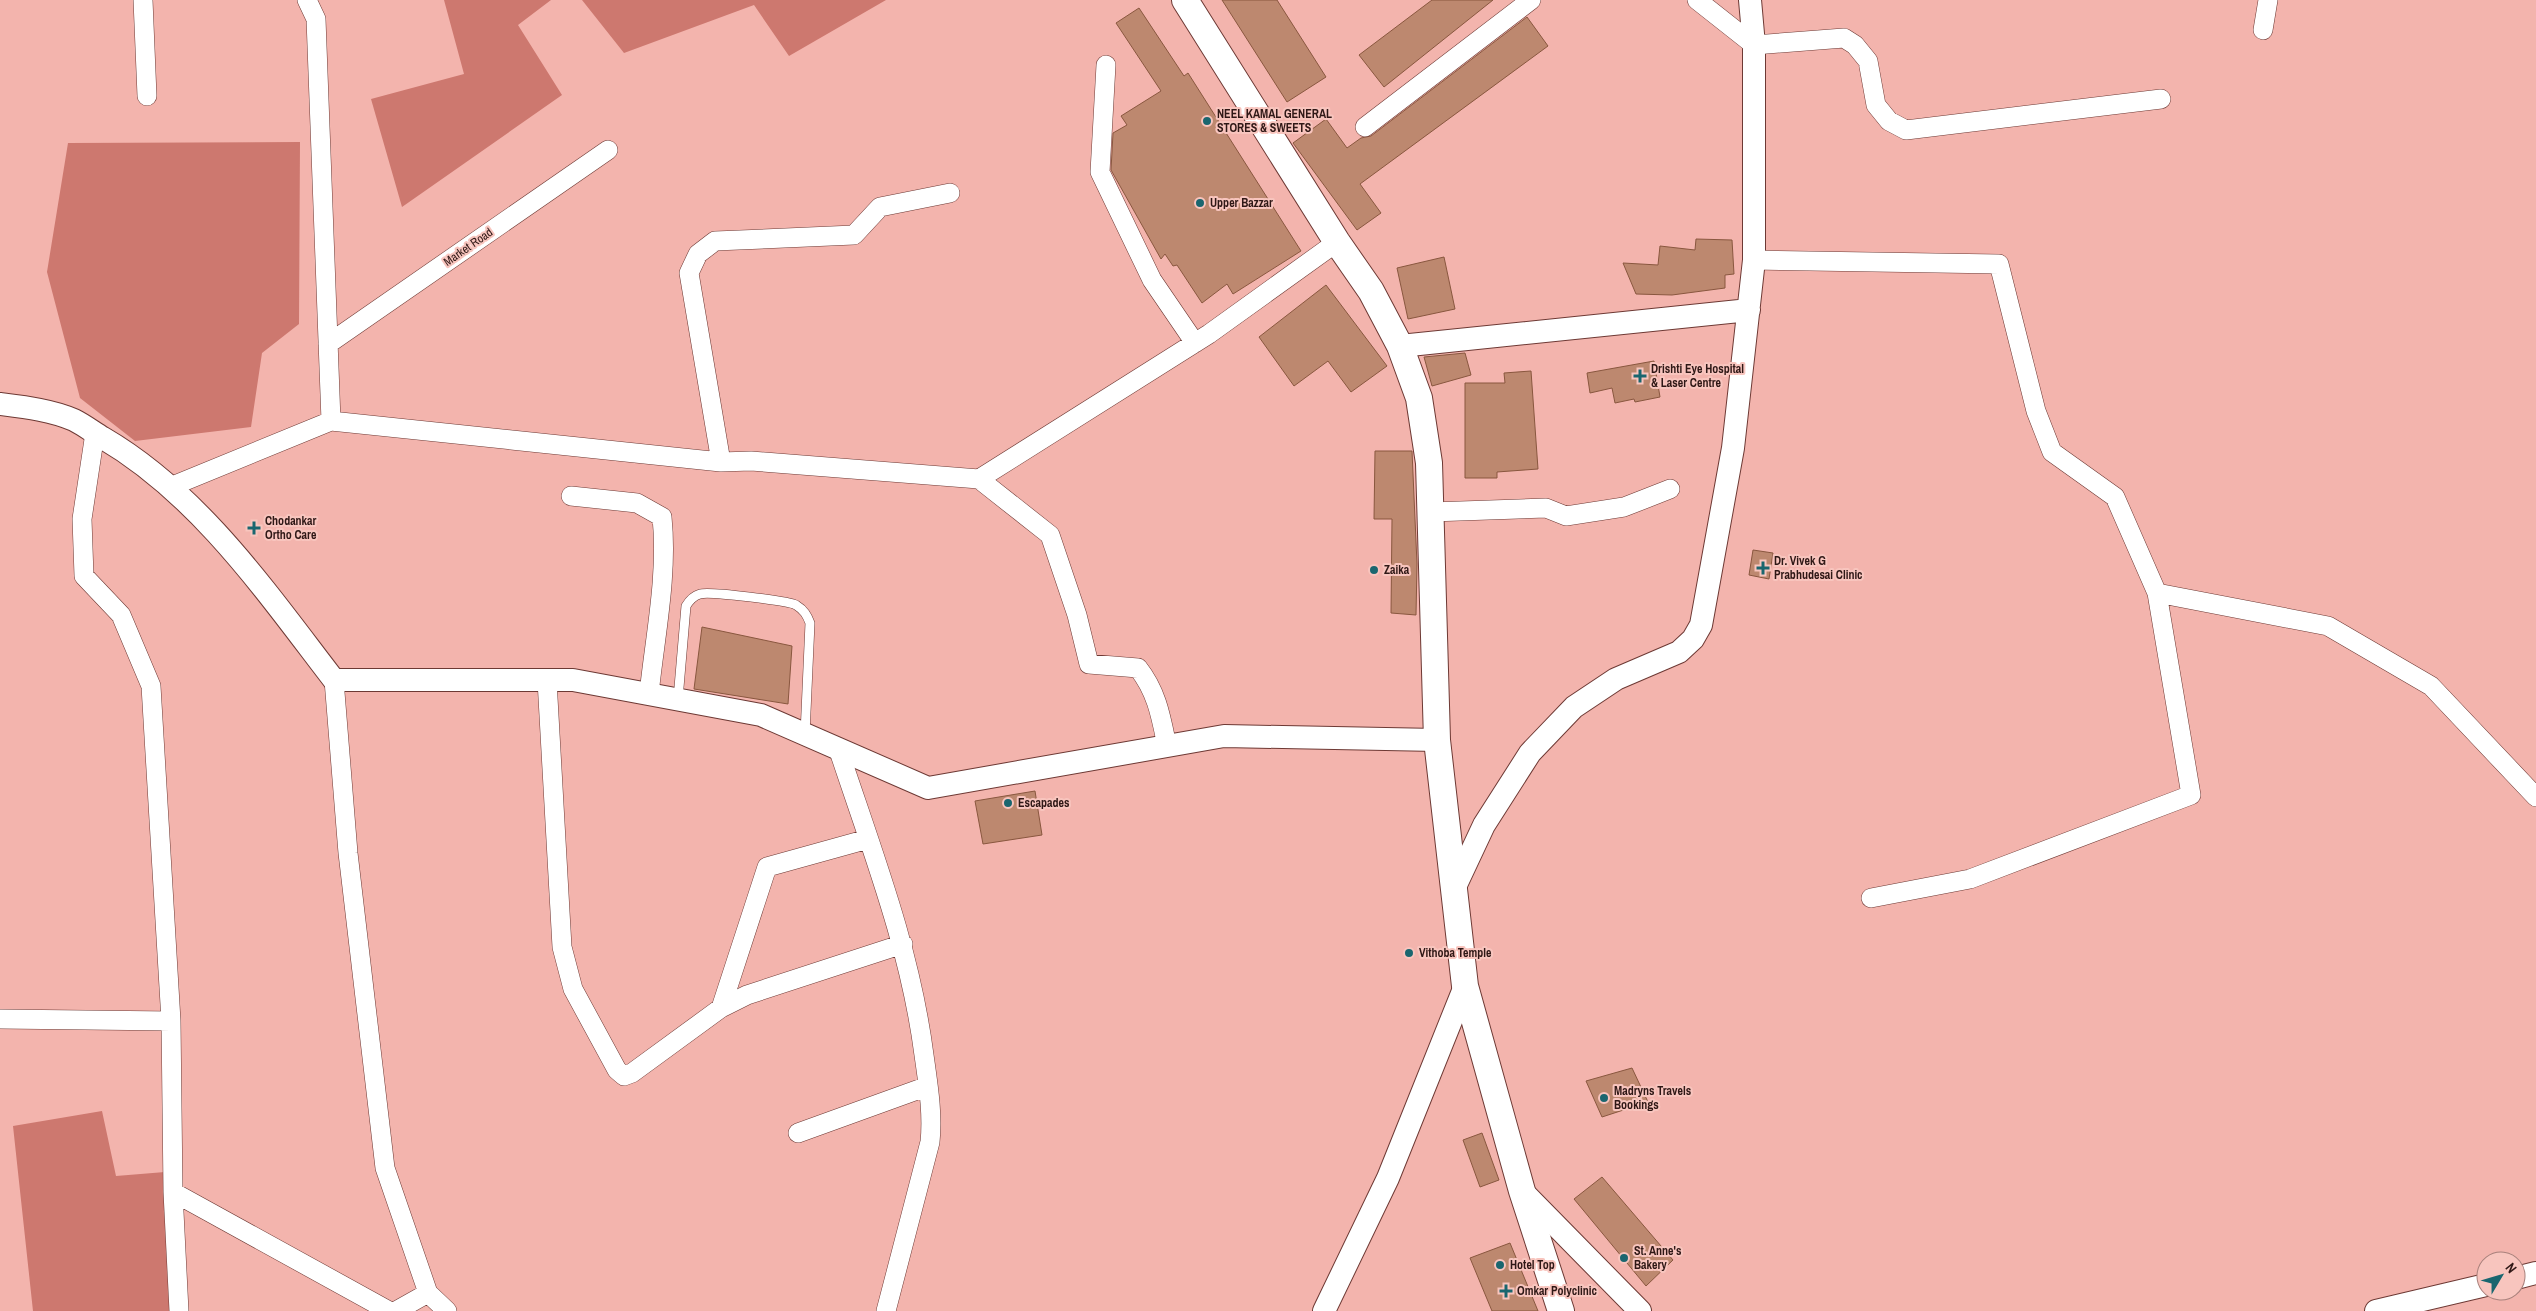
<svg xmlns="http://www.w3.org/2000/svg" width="2536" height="1311" font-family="'Archivo Narrow',sans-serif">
<rect width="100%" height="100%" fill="#f3b4ad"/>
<path fill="#cd786f" d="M444,0h107l-33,25 44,70 -160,112 -31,-108 93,-25z
M582,0h304l-97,56 -35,-51 -130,48z
M300,142l-1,182 -37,29 -11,74 -116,14 -55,-43 -33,-126 21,-129z
M102,1111l14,65 49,-4 5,139h-137l-20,-185z"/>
<path fill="#bd886f" stroke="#89573f" d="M1222,0h55l49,77 -39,25z
M1432,0h61l-109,87 -25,-32z
M1139,8l45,68 4,-3 113,178 -68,43 -6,-10 -25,19 -25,-38 -4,1 -8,-12 -4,5 -50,-89 2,-37 14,-8 -6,-9 40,-25 -45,-68z
M1527,17l21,29 -188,138 21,29 -24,17 -64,-87 33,-24 21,29 14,-10 10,-2z
M1696,239l36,1 2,34 -9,1v13l-53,7 -36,-1 -13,-31 35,2 2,-19 35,4z
M1444,257l11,52 -47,10 -11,-51z
M1326,285l61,81 -36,26 -23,-31 -34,25 -35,-49z
M1465,353l6,22 -39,11 -8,-29z
M1654,361l6,36 -25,5 -1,-3 -19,4 -3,-15 -22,5 -3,-20z
M1531,371l7,98 -41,3v6h-32v-95h40l-1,-10z
M1375,451h37l5,113 -1,51 -25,-2 1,-94h-18z
M1753,550l20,3 -4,26 -20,-4z
M702,627l90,19 -4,58 -94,-15z
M1035,791l7,44 -59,9 -8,-43z
M1632,1068l16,34 -46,15 -16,-36z
M1482,1133l17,47 -19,7 -17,-47z
M1602,1177l71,83 -27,26 -72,-87z
M1510,1243l28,68h-46l-22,-53z"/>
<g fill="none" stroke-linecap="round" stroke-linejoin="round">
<g stroke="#6d3934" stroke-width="10">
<path id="service" d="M678,699l8,-93c3,-5 7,-10 14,-12 9,-3 89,7 96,11 8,5 11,10 14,18l-5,111"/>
</g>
<g stroke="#6d3934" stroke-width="20">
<path id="minor" d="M143,0l4,96
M307,0l9,19 15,402
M1697,0l57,45 90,-7 11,7 13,16 8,44 13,16 17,9 255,-31
M2263,30l5,-30
M1106,65l-6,107 52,108 43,63
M1365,127l166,-127
M1754,260l245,4 37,147 16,41 63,45 42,96 171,33 103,60 105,111
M328,344l280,-194
M95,433l-13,86 2,57 37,39 30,71 20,335 2,171 6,119
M721,462l-32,-189 9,-19 17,-13 139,-6 26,-28 70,-14
M979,479l71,56 27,80 12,49 49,4c19,24 23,49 29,78
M170,487l161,-66 390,41 30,-1 228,18 230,-145 128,-92
M571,496l66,7 25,14c6,58 -7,119 -13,177
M1431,512l115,-4 20,8 58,-9 46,-18
M334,680l14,173 37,315 43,125 19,18
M547,680l15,267 11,42 44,81 7,6 8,-3 89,-65 26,-13 156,-51
M838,748c34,103 72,199 86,307 4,29 9,58 6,87l-44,169
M1871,898l99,-19 221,-84 -34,-202
M721,1008l46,-141 101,-28
M0,1019l171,2
M798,1133l130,-47
M173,1192l216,119
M396,1311l32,-18"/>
</g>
<g stroke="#6d3934" stroke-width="24">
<path id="tertiary" d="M1400,346l349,-36
M0,404c24,3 51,6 74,16 10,5 19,12 29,18 96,56 164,155 231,242h239l188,35 167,73 296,-52 213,4
M1454,889l30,-64 46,-72 44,-46 42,-28 63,-27 14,-13 8,-14 32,-177 21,-188v-215l-4,-45
M1522,1191l118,120
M2516,1278l20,-5
M1324,1311l64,-133 77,-192
M2376,1311l110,-26"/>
</g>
<g stroke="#6d3934" stroke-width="28">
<path id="secondary" d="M1185,0l152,242 34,49 29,55 19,52 10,65 8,277 28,246 57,205 39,120"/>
</g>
<use href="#service" stroke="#fff" stroke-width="9"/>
<use href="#minor" stroke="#fff" stroke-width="19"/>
<use href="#tertiary" stroke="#fff" stroke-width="22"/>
<use href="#secondary" stroke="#fff" stroke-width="26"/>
</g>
<g fill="#1a666f" stroke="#f8c5be" stroke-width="2">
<circle cx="1207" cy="121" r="5"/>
<circle cx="1200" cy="203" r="5"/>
<path d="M1637.5 368.5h5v5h5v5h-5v5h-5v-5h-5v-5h5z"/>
<path d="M251.5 520.5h5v5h5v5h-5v5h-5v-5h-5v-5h5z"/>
<path d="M1760.5 560.5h5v5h5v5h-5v5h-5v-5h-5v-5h5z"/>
<circle cx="1374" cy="570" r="5"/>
<circle cx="1008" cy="803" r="5"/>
<circle cx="1409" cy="953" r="5"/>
<circle cx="1604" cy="1098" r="5"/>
<circle cx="1624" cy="1258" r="5"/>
<circle cx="1500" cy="1265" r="5"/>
<path d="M1503.5 1283.5h5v5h5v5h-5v5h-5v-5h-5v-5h5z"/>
</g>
<g text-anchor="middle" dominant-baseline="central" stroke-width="4" stroke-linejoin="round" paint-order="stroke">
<g font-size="12" font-weight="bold" fill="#2f1816" stroke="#f8c5be" text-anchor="start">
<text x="1217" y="114">NEEL KAMAL GENERAL<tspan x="1217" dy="14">STORES &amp; SWEETS</tspan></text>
<text x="1210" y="203">Upper Bazzar</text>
<text x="1651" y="369">Drishti Eye Hospital<tspan x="1651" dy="14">&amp; Laser Centre</tspan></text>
<text x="265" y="521">Chodankar<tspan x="265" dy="14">Ortho Care</tspan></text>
<text x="1774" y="561">Dr. Vivek G<tspan x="1774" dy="14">Prabhudesai Clinic</tspan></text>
<text x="1384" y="570">Zaika</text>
<text x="1018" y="803">Escapades</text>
<text x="1419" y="953">Vithoba Temple</text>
<text x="1614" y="1091">Madryns Travels<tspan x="1614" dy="14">Bookings</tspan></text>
<text x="1634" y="1251">St. Anne's<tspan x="1634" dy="14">Bakery</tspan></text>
<text x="1510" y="1265">Hotel Top</text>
<text x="1517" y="1291">Omkar Polyclinic</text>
</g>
<g font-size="12" fill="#2f1816" stroke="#f8c5be">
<text transform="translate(468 247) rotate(-35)">Market Road</text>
</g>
</g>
<g transform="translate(2501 1276) rotate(52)"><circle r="24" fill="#f8c5be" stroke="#a8807b"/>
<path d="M0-4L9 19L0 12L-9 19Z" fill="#1a666f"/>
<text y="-8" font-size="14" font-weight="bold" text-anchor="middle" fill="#2f1816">N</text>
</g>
</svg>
